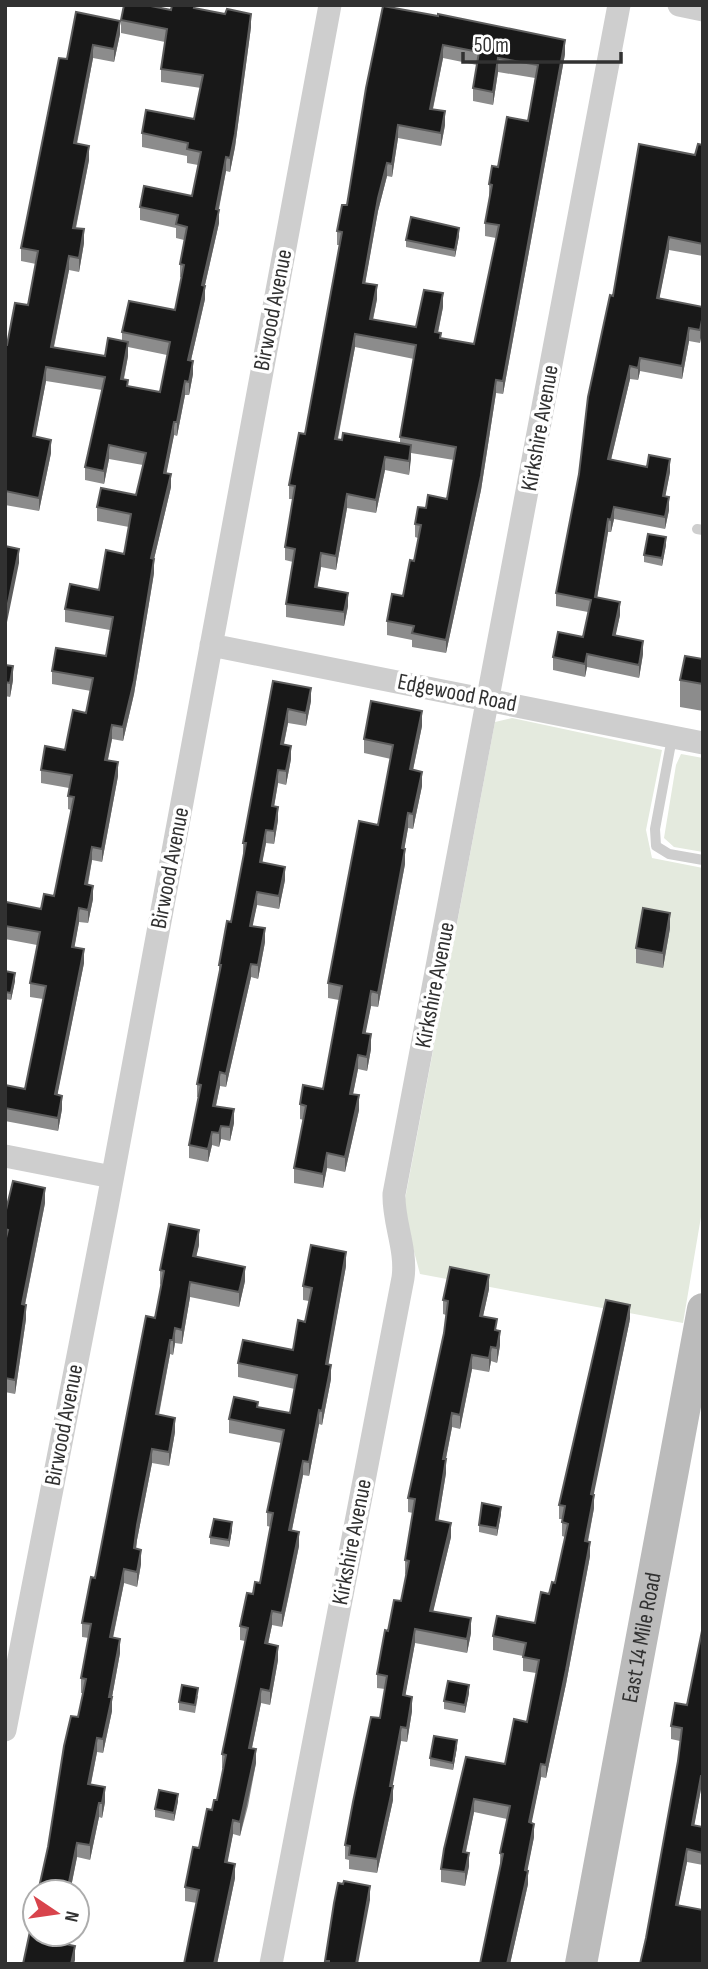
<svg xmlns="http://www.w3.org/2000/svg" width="708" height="1969" font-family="'Sofia Sans Condensed',sans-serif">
<rect width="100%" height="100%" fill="#fff"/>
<path fill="#e4eade" d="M512,718l150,32 -16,80 6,28 51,10v337l-20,118 -263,-49 -17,-64 92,-488z
M681,754l22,4v94l-29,-5 -10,-9 12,-73z"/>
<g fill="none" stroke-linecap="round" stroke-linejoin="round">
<path stroke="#cecece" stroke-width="10" d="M697,529l6,1
M672,738l-17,91 1,17 13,8 34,6"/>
<path stroke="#cecece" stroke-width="23" d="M679,5l24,5
M211,645l492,98
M5,1156l107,21
M5,1730l102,-523 223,-1202
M271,1964l132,-686c4,-29 -10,-56 -9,-84l225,-1189"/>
<path stroke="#bbb" stroke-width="32" id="s1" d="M581,1964l122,-655"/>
</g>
<path fill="#8c8c8c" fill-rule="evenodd" d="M383,6l182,48 -62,340 -7,-1 -15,97 -35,163 -34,-6v-7l-25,-5v-14l16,-25 11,-35 4,-23 -3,-1v-13l11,-16 21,-9 7,-39 -43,-7 -2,22 -24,-5 -9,43 -29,-5 -11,62 -15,-3 -4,20 31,19 -4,20 -58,-9v-13l7,-42 -8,-2v-13l8,-48h-4v-14l16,-51 35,-189h-3v-14l10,-26zM443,58l34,7 -4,23v13l20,4 5,-33 37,6 -7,43 -39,63v14h1l-5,25v13l11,2 -22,106 -33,-6 -3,-5 5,-26 -27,20 -43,-7 4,-21 -12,-16 13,-72 9,-35 5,1 6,-39 43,8 4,-21 -12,-16zM355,347l59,12 -14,78v6l-62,-4z
M195,8l56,19 -16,120 -5,25 -4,-1 -7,38v14l-14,62v14l-14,61 2,14 -4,21h-4l-8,41 -3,-1 -8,38 5,14 -17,72v14l-20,121 -11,47 -11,-2 -4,21 10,16 -16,86 -10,-2 -4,25 5,14 -5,24 -9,-1 -5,26 10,15 -27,132 5,14 -4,22 -53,-10v-36l20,4 18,-90 -13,-2v-14l7,-38 -32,-6v-34l36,4 13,-13 17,-86 -3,-1v-13l1,-8 -28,-5v-13l24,-20 21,-37 5,-22 -39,-7v-13l54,-15 4,-26 -45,-8v-13l34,-19 25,-36 5,-27 -32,-6v-14l39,-12 7,-30 -34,-6 -5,25 -19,-4v-13l17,-77 -56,-9 -11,56 16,16 -12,58 -34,-6v-160h2l21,-40 8,-41 -15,-3v-13l46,-189 9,-47 44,22 -6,28 -21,-4 -16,86 12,16 -13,68 8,15 -5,29 -10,-2 -15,77 51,9 17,-15v-9l53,-22 7,-32 -2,-1v-13l4,-24 -8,-2v-10l-36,-8v-13l52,-11 6,-31 -11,-2v-7l-45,-9v-14l52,-14 7,-31 -40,-6v-13l4,-27 -44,-9v-13l50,-10zM128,347l39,8 -7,37 -32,-6 -4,-7 4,-23z
M703,145v111l-34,-6 -10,49 44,8 -3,36 -11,-2 -7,38 -42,-8 -2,9 -8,-1 -19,81 59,12 -5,24 4,14 -4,19 -51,-10 -3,13h-3l-11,66 23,17 -5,21 28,18 -4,24 -52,-11 -2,10 -32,-7v-13l30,-20 5,-25 -32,-6v-13l57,-297 82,-141z
M459,236l-4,21 -49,-10v-7z
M666,545l-4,21 -18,-4v-7z
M703,659v52l-23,-4v-27z
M5,665l8,15 -3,17 -5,-1z
M273,681l38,20 -5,25 -18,-3 -4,21 7,15 -5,26 -8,-2 -4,23 4,14 -4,24 -8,-1 -4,19 23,18 -6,29 -22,-4 -5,21 13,16 -7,37 -7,-2 -25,110 -6,-1 -4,20 18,17 -4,18 -9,-2 -2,8 -7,-2 -4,17 -19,-4v-13l10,-48h-2v-13l22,-106v-13l12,-43 13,-66h-1v-13z
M422,726l-9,44 9,16 -9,43 -5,-1 -4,21 1,15 -27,143 -7,-1 -6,27 6,16 -4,22 -9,-2 -5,25 6,16 -14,62 -18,-4 -4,20 -29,-5v-15l10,-48 -4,-1v-15l23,-15 16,-89 -11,-2v-15l50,-158 13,-66 -27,-6v-14z
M670,928l-7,40 -27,-5v-15z
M5,971l10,10 -4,19 -6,-1z
M45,1203l-20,102 1,14 -11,75 -10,-2v-178z
M199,1245l-3,12 49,24 -6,26 -49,-10 -8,47 -7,-1 -2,12 -3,-1 -11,61 16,17 -6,34 -17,-3 -15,77 -1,9 5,15 -4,23 -13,-4 -11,55 7,15 -8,44v14l-9,42 -6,-1 -6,32 14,18 -3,16 -3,-1 -9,43 -13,-3 -7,35 8,-175 5,-24h-2v-15l8,-40 -7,-1v-14l13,-45 60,-260 6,-33 -1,-1v-14z
M346,1266l-18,98 3,15 -9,46 -3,-1 -10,52 -6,-1 -11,55 7,16 -10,49 -7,32 -10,-2 -4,19 10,16 -8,45 -9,-2 -9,45 4,15 -8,43 -8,30 -7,-2 -6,28 8,16 -18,86h-33l13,-61 -12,-2v-14l27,-77 5,-10 7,-31 -2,-1v-14l23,-113 -5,-1v-14l13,-32 7,-11 11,-56 -4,-1v-14l14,-69 -52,-10v-14l29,-12 32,6 5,-24 -57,-12v-14l55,-13 12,-28 4,-21 -6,-1v-14z
M489,1289l-6,27 14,14 3,15 -3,18 -6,-2 -2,11 -17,-3 -12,60 -8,-2 -6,32v14l-8,48 13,16 -18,74 38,22 -4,20 -52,-10 -10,53 7,15 -5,31 -6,-1 -9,45 1,14 -16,73 -28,-4v-9l-4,-1v-14l35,-127 5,-29 -8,-1v-14l11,-43 13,-30 5,-26 -1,-1v-14l8,-47 -5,-1v-14l36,-165 2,-18 -3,-1v-14z
M630,1319l-37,176 1,13 -6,34 2,14 -24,128 -20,94 -5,-1 -10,46 3,14 -7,33 1,14 -18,80h-30l20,-97v-14l7,-34 -33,-7 -8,40 3,14 -4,20 -24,-4v-13l25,-112 39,7 22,-42 9,-49 -13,-2v-15l-30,-6v-14l42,-13 20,-40 10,-46 -3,-1v-17h-3v-14z
M501,1514l-4,22 -18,-4v-7z
M232,1530l-3,17 -19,-3v-7z
M703,1626v163h-2l-7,36 9,2v38l-16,-3 -9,44 -32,32 32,-177 2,-20 -9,-2v-13l16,-21z
M469,1693l-4,20 -21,-4v-8z
M198,1696l-3,17 -16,-3v-8z
M457,1747l-4,23 -23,-4v-8z
M178,1801l-4,20 -19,-4v-8z"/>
<path fill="#5d5d5d" d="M251,14v13l-16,120 -5,25v-14z
M120,21v13l-6,28v-13z
M565,40v14l-62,340v-13z
M93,45v13l-19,99v-14z
M443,45v13l-13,64v-13z
M498,58v14l-5,33v-13z
M445,111v14l-4,21v-13z
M398,125v13l-6,39v-13z
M89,146v14l-16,81v-13z
M226,157v14l-10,51v-13z
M387,163v13l-9,35 -15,85v-13l15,-85z
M219,210v13l-17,75v-13z
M459,228v8l-4,21v-7z
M84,229v14l-5,29v-14z
M669,237v13l-12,61v-13z
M69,256v14l-18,90v-13z
M377,285v14l-7,34v-14z
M205,286v13l-17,74v-13z
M443,293v14l-8,39v-14z
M703,315v13l-3,15v-13z
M689,328v13l-7,38v-13z
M355,334v13l-20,105v-13z
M128,342v14l-7,36v-13z
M640,358v13l-2,9v-12z
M193,361v13l-4,21v-13z
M630,366v13l-22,93v-13z
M46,367v14l-13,69v-14z
M496,380v13l-15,97 -35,163v-13z
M185,381v14l-8,41v-14z
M174,422v13l-10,51v-13z
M51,440v13l-12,58v-13z
M109,445v14l-5,25v-13z
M411,445v14l-2,16v-14z
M385,457v13l-9,43v-13z
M670,459v13l-7,37v-13z
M171,474v13l-20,85v-14z
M347,494v14l-11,62v-14z
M669,497v13l-4,19v-12z
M614,507v12l-3,13v-12z
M608,519v13l-13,78v-13z
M666,537v8l-4,21v-8z
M19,549v14l-14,69v-14z
M321,553v14l-6,34v-14z
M154,559v14l-20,121 -11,47v-14z
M348,593v13l-4,20v-14z
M620,602v13l-7,33v-13z
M643,641v13l-4,24v-13z
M587,654v13l-2,10v-13z
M13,666v14l-3,17v-14z
M311,688v13l-5,25v-13z
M288,709v14l-7,34v-13z
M422,711v15l-12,58v-15z
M112,725v14l-7,34v-13z
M291,746v13l-5,26v-14z
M118,762v14l-16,86v-13z
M278,770v13l-6,36v-13z
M422,772v14l-9,43v-15z
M278,807v13l-4,24v-13z
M408,813v15l-6,35v-15z
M266,830v13l-6,32v-13z
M92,847v13l-7,38v-14z
M405,849v15l-27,143v-14z
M285,867v13l-6,29v-13z
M93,886v13l-5,24v-13z
M257,892v13l-7,34v-13z
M79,908v14l-7,39v-14z
M670,913v15l-7,40v-15z
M265,928v14l-7,37v-14z
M84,949v14l-29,144v-13z
M251,964v13l-25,110v-13z
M15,973v8l-4,19v-7z
M371,991v15l-8,41v-14z
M371,1034v15l-4,22v-14z
M358,1055v14l-8,40v-15z
M220,1072v14l-7,33v-13z
M359,1095v15l-14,62v-15z
M62,1096v13l-4,22v-13z
M234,1109v14l-4,18v-14z
M221,1126v13l-2,8v-14z
M212,1132v13l-4,17v-13z
M327,1153v15l-4,20v-14z
M45,1188v15l-23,116v-15z
M199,1230v15l-6,25v-14z
M346,1252v14l-20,112v-14z
M245,1267v14l-6,26v-15z
M489,1275v14l-9,41v-14z
M190,1282v15l-8,47v-14z
M26,1305v14l-11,75v-14z
M630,1305v14l-39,189v-14z
M175,1328v15l-2,12v-15z
M500,1331v14l-3,18v-15z
M170,1340v14l-14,74v-14z
M491,1347v14l-2,11v-14z
M472,1355v14l-12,60v-14z
M331,1365v14l-9,46v-14z
M319,1410v14l-10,52v-14z
M452,1413v14l-9,46v-14z
M175,1418v14l-6,34v-14z
M152,1449v14l-15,77 -3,23v-15l3,-23z
M446,1459v14l-10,62v-15z
M303,1461v14l-14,69v-14z
M594,1495v13l-9,47v-14z
M501,1507v7l-4,22v-8z
M232,1522v8l-3,17v-7z
M451,1523v14l-21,88v-14z
M299,1532v14l-17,81v-14z
M590,1542v14l-24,128 -20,94v-13z
M141,1550v14l-4,23v-15z
M124,1569v14l-14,68v-14z
M272,1611v14l-7,33v-15z
M471,1618v15l-4,20v-14z
M415,1629v14l-12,66v-14z
M120,1639v14l-8,44v14l-9,42v-14l6,-42z
M278,1646v14l-8,45v-14z
M469,1685v8l-4,20v-8z
M261,1689v14l-12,59v-14z
M412,1697v14l-5,31v-14z
M401,1727v14l-11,59v-14z
M97,1738v14l-9,46v-14z
M457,1740v7l-4,23v-7z
M256,1749v14l-16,73v-14z
M541,1764v13l-12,59v-14z
M701,1776v13l-9,49v-13z
M393,1786v14l-16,73v-14z
M105,1787v15l-3,16v-15z
M178,1794v7l-4,20v-8z
M474,1799v13l-11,53v-13z
M99,1803v14l-9,43v-15z
M233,1820v14l-8,42v-14z
M534,1824v13l-9,46v-13z
M77,1843v14l-7,35h-3z
M687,1849v13l-11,56v-13z
M469,1853v13l-4,20v-14z
M235,1864v14l-18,86h-3z
M528,1871v13l-18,80h-3z
M370,1886v14l-12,64h-2z
M60,1934h3l-4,23v-14z
M75,1946v14l-1,4h-3z"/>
<path fill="#181818" stroke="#5d5d5d" stroke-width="2" fill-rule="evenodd" d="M124,5h22l25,5 1,-5h23l-1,3 31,6 2,-5 24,5 -16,120 -5,24 -4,-1 -10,52 3,1 -17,75 3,1 -17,74 5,1 -4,21 -4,-1 -8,41h-3l-10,51 7,1 -20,84 3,1 -20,122 -11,46 -11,-2 -7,35 13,2 -16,87 -10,-2 -7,37 8,2 -5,24 -9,-2 -7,39 12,2 -29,145 7,2 -4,22 -53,-10v-23l20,4 21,-103 -16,-3 10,-51 -35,-6v-21l1,-3 35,7 3,-15 10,2 20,-99 -6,-1 4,-21 -31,-5 4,-24 20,4 8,-40 13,3 7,-35 -41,-7 4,-23 50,8 7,-39 -48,-8 5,-25 29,6 7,-40 18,4 7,-40 -34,-7 4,-19 35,7 10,-42 -37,-8 -5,26 -19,-4 20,-90 -59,-10 -13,69 18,4 -12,58 -34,-7v-146h2l8,-42 13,2 10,-54 -17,-3 38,-190 8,1 9,-47 44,9 -6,28 -21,-4 -19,98 15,3 -16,82 11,1 -5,29 -10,-2 -18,91 54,9 3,-18 20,4 -7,37 7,1 -1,6 33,6 10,-50 -48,-10 7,-31 46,9 9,-45 -4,-1 7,-37 -11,-3 2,-9 -38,-8 4,-21 48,10 9,-44 -14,-3 1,-6 -46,-10 4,-23 48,9 9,-44 -42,-6 6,-40 -46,-9z
M383,6l55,10v-2l127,26 -62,341 -7,-1 -15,96 -35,164 -34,-7 2,-7 -27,-5 5,-27 11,2 7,-36 4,1 7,-36 -6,-1 3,-17 8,1 2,-13 19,4 9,-52 -56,-10 16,-92 -61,-11 -20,105 7,1 1,-7 68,12 -2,16 -24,-4 -9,43 -29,-6 -11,62 -15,-3 -6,34 33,6 -4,19 -58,-8 9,-55 -10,-2 10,-61 -6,-1 10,-52 6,1 37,-202 -5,-1 5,-26h5l19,-117zM443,45l36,7 -6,36 20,4 5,-34 40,7 -10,56 -21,-4 -9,50 -6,-1 -3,18 3,1 -7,38 14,2 -25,119 -34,-6 1,-5 -6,-1 8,-39 -19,-3 -8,37 -46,-8 7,-34 -14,-2 15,-85 9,-35 5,1 6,-39 43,8 4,-22 -15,-2z
M639,144l56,11 3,-11 5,1v99l-34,-7 -12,61 46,9v8l-3,15 -11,-2 -7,38 -42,-8 -2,10 -8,-2 -22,93 39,8 2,-12 21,4 -7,37 6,1 -4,20 -51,-10 -3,13 -3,-1 -13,78 25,5 -7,33 30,6 -4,24 -52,-11 -2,10 -32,-7 5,-25 25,5 8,-37 -35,-7 23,-119 9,-77 22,-102 3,1z
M411,217l48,11 -4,22 -49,-10z
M648,534l18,3 -4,21 -18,-3z
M5,546l14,3 -14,69z
M685,656l18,3v25l-23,-4z
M5,665l8,1 -3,17 -5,-1z
M273,681l38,7 -5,25 -18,-4 -7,35 10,2 -5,25 -8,-1 -6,36 6,1 -4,24 -8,-1 -6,32 25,5 -6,29 -22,-4 -7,34 15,2 -7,37 -7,-1 -25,110 -6,-2 -7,34 21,3 -4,18 -9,-1 -2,7 -7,-1 -4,17 -19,-4 12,-60 -4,-1 24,-119h-2l8,-44 4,1 15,-79h-3z
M371,701l51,10 -12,58 12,3 -9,42 -5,-1 -6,35 3,1 -27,144 -7,-2 -8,42 8,1 -4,23 -9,-2 -8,39 9,1 -14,62 -18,-4 -4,21 -29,-6 12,-62 -6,-2 3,-19 20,4 19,-103 -14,-3 31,-162 19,4 15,-80 -29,-6z
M643,908l27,5 -7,40 -27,-5z
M5,971l10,2 -4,20 -6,-1z
M13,1181l32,7 -23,116 4,1 -11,75 -10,-2v-136l3,-12 -3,-1v-15z
M169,1224l30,6 -6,26 52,11 -6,25 -49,-10 -8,48 -7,-2 -2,12h-3l-14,74 19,4 -6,34 -17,-3 -15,76 -3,23 7,2 -4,22 -13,-3 -14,68 10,2 -11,58h3l-9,42 -6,-1 -9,46 17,3 -3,16h-3l-9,42 -13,-2 -10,49h-29l10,-45 16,-101 7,-30 7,1 8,-38 -5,-1 10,-54 -9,-1 9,-46 4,1 51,-262 9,2 9,-47 -4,-1z
M311,1245l35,7 -20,112 5,1 -9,46 -3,-1 -10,52 -6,-1 -14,69 10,2 -17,81 -10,-2 -7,32 13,3 -8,45 -9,-2 -12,59 7,1 -16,73 -7,-2 -8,42 10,2 -21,100h-30l15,-74 -14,-3 8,-40 6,1 8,-39 5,1 2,-10h3l9,-45 -4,-1 26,-126 -8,-2 7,-33 6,1 2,-12 5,1 13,-70 -6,-1 17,-82 -55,-11 5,-22 24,5 -1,5 33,6 7,-38 -59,-12 5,-23 50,10 5,-30 7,2 7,-34 -9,-2z
M450,1267l39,8 -9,41 17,3 -2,11 5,1 -3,17 -6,-1 -2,11 -17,-3 -12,60 -8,-2 -9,46h3l-10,61 15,3 -21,88 41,7 -4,21 -52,-10 -12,66 9,2 -5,31 -6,-1 -11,59h3l-16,73 -28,-4 1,-9 -5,-1 8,-43 18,-85 9,1 7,-42 -10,-2 8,-44 3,1 6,-31 7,1 8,-40 -4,-1 10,-61 -7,-1 36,-165 4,-32 -5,-1z
M606,1300l24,5 -39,189 3,1 -9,46 5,1 -24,128 -20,95 -5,-1 -12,58 5,2 -9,46 3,1 -21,93h-27l23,-110 -3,-1 10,-47 -36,-7 -11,53 6,1 -4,19 -24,-3 3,-20 22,-92 39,7 9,-45 13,3 12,-62 -16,-3 3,-14 -33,-7 4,-20 38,7 6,-31 8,2 3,-12 3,1 13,-59 -6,-2 3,-16 -6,-1z
M482,1503l19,4 -4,21 -18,-3z
M214,1519l18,3 -3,18 -19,-3z
M703,1626v150h-2l-9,49 11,2v26l-16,-4 -11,56 27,5v54h-63l6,-26 32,-177 4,-33 -11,-2 4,-23 12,2z
M448,1681l21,4 -4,20 -21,-4z
M182,1685l16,3 -3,17 -16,-3z
M434,1736l23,4 -4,23 -23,-5z
M159,1790l19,4 -4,19 -19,-4z
M344,1881l26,5 -14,78h-27v-3h-4l9,-58 4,-20 5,1z
M35,1908v26h25l-1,9 16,3 -4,18h-48z"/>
<g text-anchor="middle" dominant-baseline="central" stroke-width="7" stroke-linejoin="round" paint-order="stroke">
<g font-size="23" fill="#313131" stroke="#fff">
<text transform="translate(273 310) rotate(-79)">Birwood Avenue</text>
<text transform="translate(540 428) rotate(-80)">Kirkshire Avenue</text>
<text transform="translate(457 693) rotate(11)">Edgewood Road</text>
<text transform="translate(170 868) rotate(-79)">Birwood Avenue</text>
<text transform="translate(435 985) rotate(-79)">Kirkshire Avenue</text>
<text transform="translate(64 1425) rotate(-79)">Birwood Avenue</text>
<text transform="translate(352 1542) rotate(-79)">Kirkshire Avenue</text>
<text stroke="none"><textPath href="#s1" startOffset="332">East 14 Mile Road</textPath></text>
</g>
</g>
<rect width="708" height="1969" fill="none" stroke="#313131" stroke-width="14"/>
<g transform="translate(56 1913) rotate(103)"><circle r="33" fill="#ffffff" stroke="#adadad" stroke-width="2"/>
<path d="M0-5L12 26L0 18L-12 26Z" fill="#d8444c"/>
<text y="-10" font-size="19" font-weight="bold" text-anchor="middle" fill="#313131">N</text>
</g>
<path d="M463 52v10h158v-10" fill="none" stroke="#313131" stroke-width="3.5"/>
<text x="474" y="52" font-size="21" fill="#313131" stroke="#ffffff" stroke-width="5" paint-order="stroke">50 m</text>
</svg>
